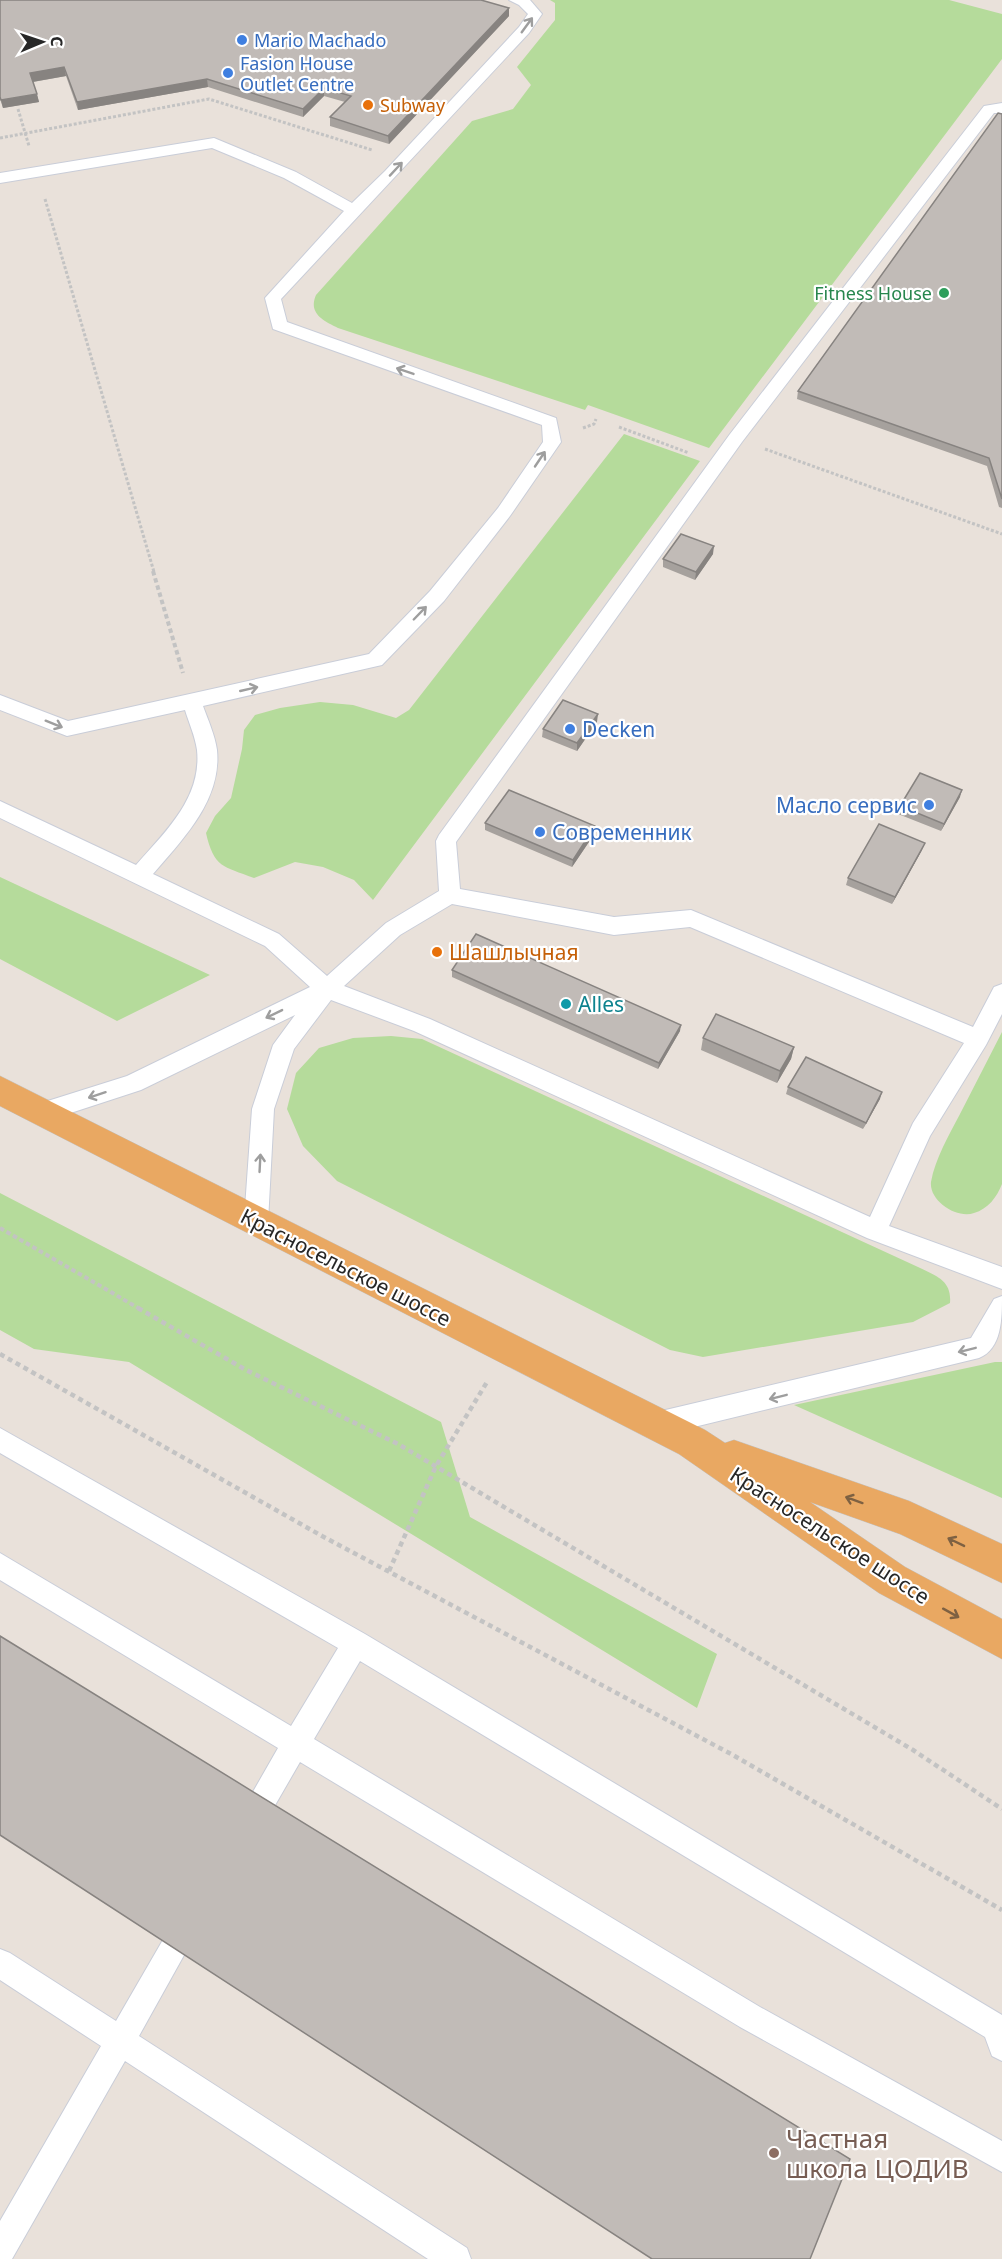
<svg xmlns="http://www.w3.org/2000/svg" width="1002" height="2259" font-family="'Noto Sans',sans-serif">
<rect width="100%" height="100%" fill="#e9e1da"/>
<path fill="#b5db9b" d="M550,0h399l53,14v45l-293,389 -121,-43 -3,5 -247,-82c-15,-7 -30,-15 -22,-33l156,-174 41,-12 18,-24 -14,-18 38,-47v-17z
M624,434l76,27 -327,439 -19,-20 -31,-13 -28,-5 -41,16c-31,-12 -40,-10 -48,-45l9,-17 16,-18 11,-49 2,-19 11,-15 25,-7 40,-6 33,3 43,13 13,-8z
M0,877l210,98 -93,46 -117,-62z
M1002,1032v152c-5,13 -14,25 -28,29 -17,6 -45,-12 -43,-31 4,-23 18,-47 29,-68 14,-27 28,-55 42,-82z
M391,1036l31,3 496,228c18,9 34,13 32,36l-37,19 -210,35 -33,-7 -333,-169 -34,-35 -16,-37 9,-36 23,-25 34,-10z
M0,1193l441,229 29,95 247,137 -20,54 -568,-346 -95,-13 -34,-19z
M995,1362h7v136l-208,-93z"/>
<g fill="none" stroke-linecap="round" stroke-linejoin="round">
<g stroke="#c9cdd8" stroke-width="2">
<path id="service" d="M509,0h21l12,14 -13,19 -248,266 6,23 269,96 5,24 -51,74 -66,85 -62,64 -179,41c5,14 12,29 14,44 5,50 -34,89 -64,124l126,60 48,42 59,-53 53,-32 -3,-50 3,-6 291,-401 254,-328 18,-3v10h-8l-252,329 -286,400 4,47 154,28 77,-7 282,117 21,-40 8,-3v30l-16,31 -56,91 -41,90 113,41v22l-135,-51 -453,-207 -83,-31 -37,49 -20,60 -6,113 -4,7 -8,3 -8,-3 -4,-7 8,-113 21,-64 22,-30 -154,75 -98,32 -8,-3 -3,-7 3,-7 92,-29 183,-89 -45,-41 -265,-128v-17l136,64c29,-33 66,-67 61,-115 -2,-14 -8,-27 -12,-40l-118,26 -67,-26v-15l68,26 301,-67 61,-63 68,-83 45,-66 -1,-17 -269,-96 -8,-31 79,-87 -60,-33 -72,-30 -212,35v-10l214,-35 82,34 56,31 33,-32 134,-144 9,-13 -9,-9zM452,904l162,31 76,-8 274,116 -51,80 -43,94 -440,-198 -86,-33 56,-51z
M1002,1296c0,22 0,53 -23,62l-322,78 -9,-4 -3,-8 3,-8 9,-4 314,-74 23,-39z
M0,1428l365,206 637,381v46l-10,-5 -7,-19 -625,-376 -46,78 446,268 242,134v31l-262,-145 -440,-265 -30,52 -10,4 -10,-4 -4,-10 32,-56 -278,-168v-27l291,173 47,-78 -338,-195z
M174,1934l10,4 4,10 -49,88 328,212 4,11h-43l-303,-198 -113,198h-12v-38l101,-175 -101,-66v-31l10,4 106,68 48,-83z"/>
</g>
<g stroke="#c3c3c3" stroke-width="1">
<path id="trunk" d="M0,1076l705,354 20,13 9,-3 175,61 93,43v39l-102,-49 -90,-32 95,65 97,52v40l-123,-66 -200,-139 -679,-348z"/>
</g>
<path stroke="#c3c3c3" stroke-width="3" stroke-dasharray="3 2" stroke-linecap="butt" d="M18,109l11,37
M0,138l209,-39 163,51
M45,199l109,373
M619,427l70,26
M583,428l11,-4 2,-5
M765,449l237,85"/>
<path stroke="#c3c3c3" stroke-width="4" stroke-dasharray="4.5 3" stroke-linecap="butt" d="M153,571l30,102
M0,1228l140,81"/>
<path stroke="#c3c3c3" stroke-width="4.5" stroke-dasharray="5 4" stroke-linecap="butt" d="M138,1308l108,62 152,74 515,306 89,59
M0,1354l322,182 409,218 271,156
M389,1571l47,-105 51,-84"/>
<use href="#service" fill="#fff" fill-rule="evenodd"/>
<use href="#trunk" fill="#e9a862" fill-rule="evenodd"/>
</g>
<path fill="#a6a19d" d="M0,0l509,16 -120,128 -59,-18v-9l15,-15 -21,-6 -21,21 -95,-30 -130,23 -12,-34 -33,6 6,20 -36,6 -3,-9z
M1002,114v394l-3,-1 -12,-41 -190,-67 1,-8z
M713,554l-18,26 -32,-13v-8z
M597,722l-20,29 -35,-14 1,-8z
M960,797l-19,34 -43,-17 2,-8z
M485,823l110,10 -23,34 -87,-37z
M922,850l-30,54 -46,-19 2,-7z
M452,970l228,61 -22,38 -206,-92z
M703,1038l91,9 -3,12 -14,24 -76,-33z
M788,1087l92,12 -17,30 -77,-35z"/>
<path fill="#878380" d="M509,8v8l-120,128 -1,-8z
M64,67l2,9 -34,6 -2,-9z
M207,79l1,8 -130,23 -1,-8z
M324,88v8l-21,21v-8z
M37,94l2,8 -36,6 -2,-8z
M714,546l-1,8 -18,26 1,-8z
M598,714l-1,8 -20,29v-8z
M962,790l-2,7 -19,34 3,-7z
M595,826v7l-23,34 1,-7z
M925,843l-3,7 -30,54 3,-7z
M681,1025l-1,6 -22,38 1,-6z
M794,1047l-3,12 -14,24 3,-12z
M882,1092l-2,7 -17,30 3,-6z"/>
<path fill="#c1bbb7" stroke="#878380" stroke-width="1.5" d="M0,0h481l28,8 -121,128 -58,-19 21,-21 -27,-8 -21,21 -96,-30 -130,23 -13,-35 -34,6 7,21 -36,6 -1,-3z
M998,113l4,1v385l-13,-41 -191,-67z
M681,534l33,12 -18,26 -33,-13z
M563,700l35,14 -21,29 -34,-14z
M920,773l42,17 -18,34 -44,-18z
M509,790l86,36 -22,34 -88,-37z
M879,824l46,19 -30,54 -47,-19z
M476,934l205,91 -22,38 -207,-93z
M716,1014l78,33 -14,24 -77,-33z
M806,1057l76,35 -16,31 -78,-36z
M0,1636l850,523 -40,100h-158l-652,-424z"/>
<defs><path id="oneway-shaft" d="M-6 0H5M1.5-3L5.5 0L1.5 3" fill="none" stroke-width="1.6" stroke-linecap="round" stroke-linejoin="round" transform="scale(1.5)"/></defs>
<g stroke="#9e9e9e">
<use href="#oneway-shaft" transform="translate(527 25) rotate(-54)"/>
<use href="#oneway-shaft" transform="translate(396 169) rotate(-47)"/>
<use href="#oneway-shaft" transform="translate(405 371) rotate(-161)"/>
<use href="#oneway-shaft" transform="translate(540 459) rotate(-56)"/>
<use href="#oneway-shaft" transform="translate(420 613) rotate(-46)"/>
<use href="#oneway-shaft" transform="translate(249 689) rotate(-13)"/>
<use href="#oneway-shaft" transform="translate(54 724) rotate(22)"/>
<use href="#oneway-shaft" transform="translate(274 1014) rotate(154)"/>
<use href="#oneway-shaft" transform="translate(97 1095) rotate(162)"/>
<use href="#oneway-shaft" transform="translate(260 1163) rotate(-87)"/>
<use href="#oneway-shaft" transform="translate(967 1350) rotate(166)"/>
<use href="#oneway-shaft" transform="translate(778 1397) rotate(166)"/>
</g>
<g stroke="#7e6142">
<use href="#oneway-shaft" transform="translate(854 1500) rotate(-160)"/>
<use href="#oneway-shaft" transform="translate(956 1542) rotate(-154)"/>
<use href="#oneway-shaft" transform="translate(951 1613) rotate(29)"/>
</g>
<g fill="#3f7fe0" stroke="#fff" stroke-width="2">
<circle cx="242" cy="40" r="6"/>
<circle cx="228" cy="73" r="6"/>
<circle cx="570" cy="729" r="6"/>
<circle cx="929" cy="805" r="6"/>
<circle cx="540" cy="832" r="6"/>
</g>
<g fill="#e8710a" stroke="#fff" stroke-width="2">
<circle cx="368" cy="105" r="6"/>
<circle cx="437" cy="952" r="6"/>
</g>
<circle fill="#2e9e5b" stroke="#fff" stroke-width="2" cx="944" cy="293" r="6"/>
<circle fill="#0f9aa8" stroke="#fff" stroke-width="2" cx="566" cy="1004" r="6"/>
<circle fill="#8d6e63" stroke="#fff" stroke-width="2" cx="774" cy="2153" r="6"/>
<g text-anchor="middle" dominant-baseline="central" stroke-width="4.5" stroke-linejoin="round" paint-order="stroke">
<g font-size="18" fill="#366cbe" stroke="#fff" text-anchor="start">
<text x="254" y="40">Mario Machado</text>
<text x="240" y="63">Fasion House<tspan x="240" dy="21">Outlet Centre</tspan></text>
</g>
<g font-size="18" fill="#c56008" stroke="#fff" text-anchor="start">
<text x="380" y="105">Subway</text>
</g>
<g font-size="18" fill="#27864d" stroke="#fff" text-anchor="end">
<text x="932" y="293">Fitness House</text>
</g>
<g font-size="21" fill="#366cbe" stroke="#fff" text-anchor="start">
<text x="582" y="729">Decken</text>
<text x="917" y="805" text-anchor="end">Масло сервис</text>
<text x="552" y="832">Современник</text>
</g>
<g font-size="21" fill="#c56008" stroke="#fff" text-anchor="start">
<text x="449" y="952">Шашлычная</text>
</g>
<g font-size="21" fill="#0d838f" stroke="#fff" text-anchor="start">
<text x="578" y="1004">Alles</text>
</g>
<g font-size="21" fill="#272727" stroke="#fff">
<text transform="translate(346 1267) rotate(27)">Красносельское шоссе</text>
<text transform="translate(830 1535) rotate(33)">Красносельское шоссе</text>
</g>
<g font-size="26" fill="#785e54" stroke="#fff" text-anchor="start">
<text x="786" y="2138">Частная<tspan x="786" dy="30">школа ЦОДИВ</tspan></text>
</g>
</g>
<g transform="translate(42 42) rotate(88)" stroke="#ffffff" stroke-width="4.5" paint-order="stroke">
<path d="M0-4.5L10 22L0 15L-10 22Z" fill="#272727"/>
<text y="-9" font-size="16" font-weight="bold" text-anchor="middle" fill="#272727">С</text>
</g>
</svg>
